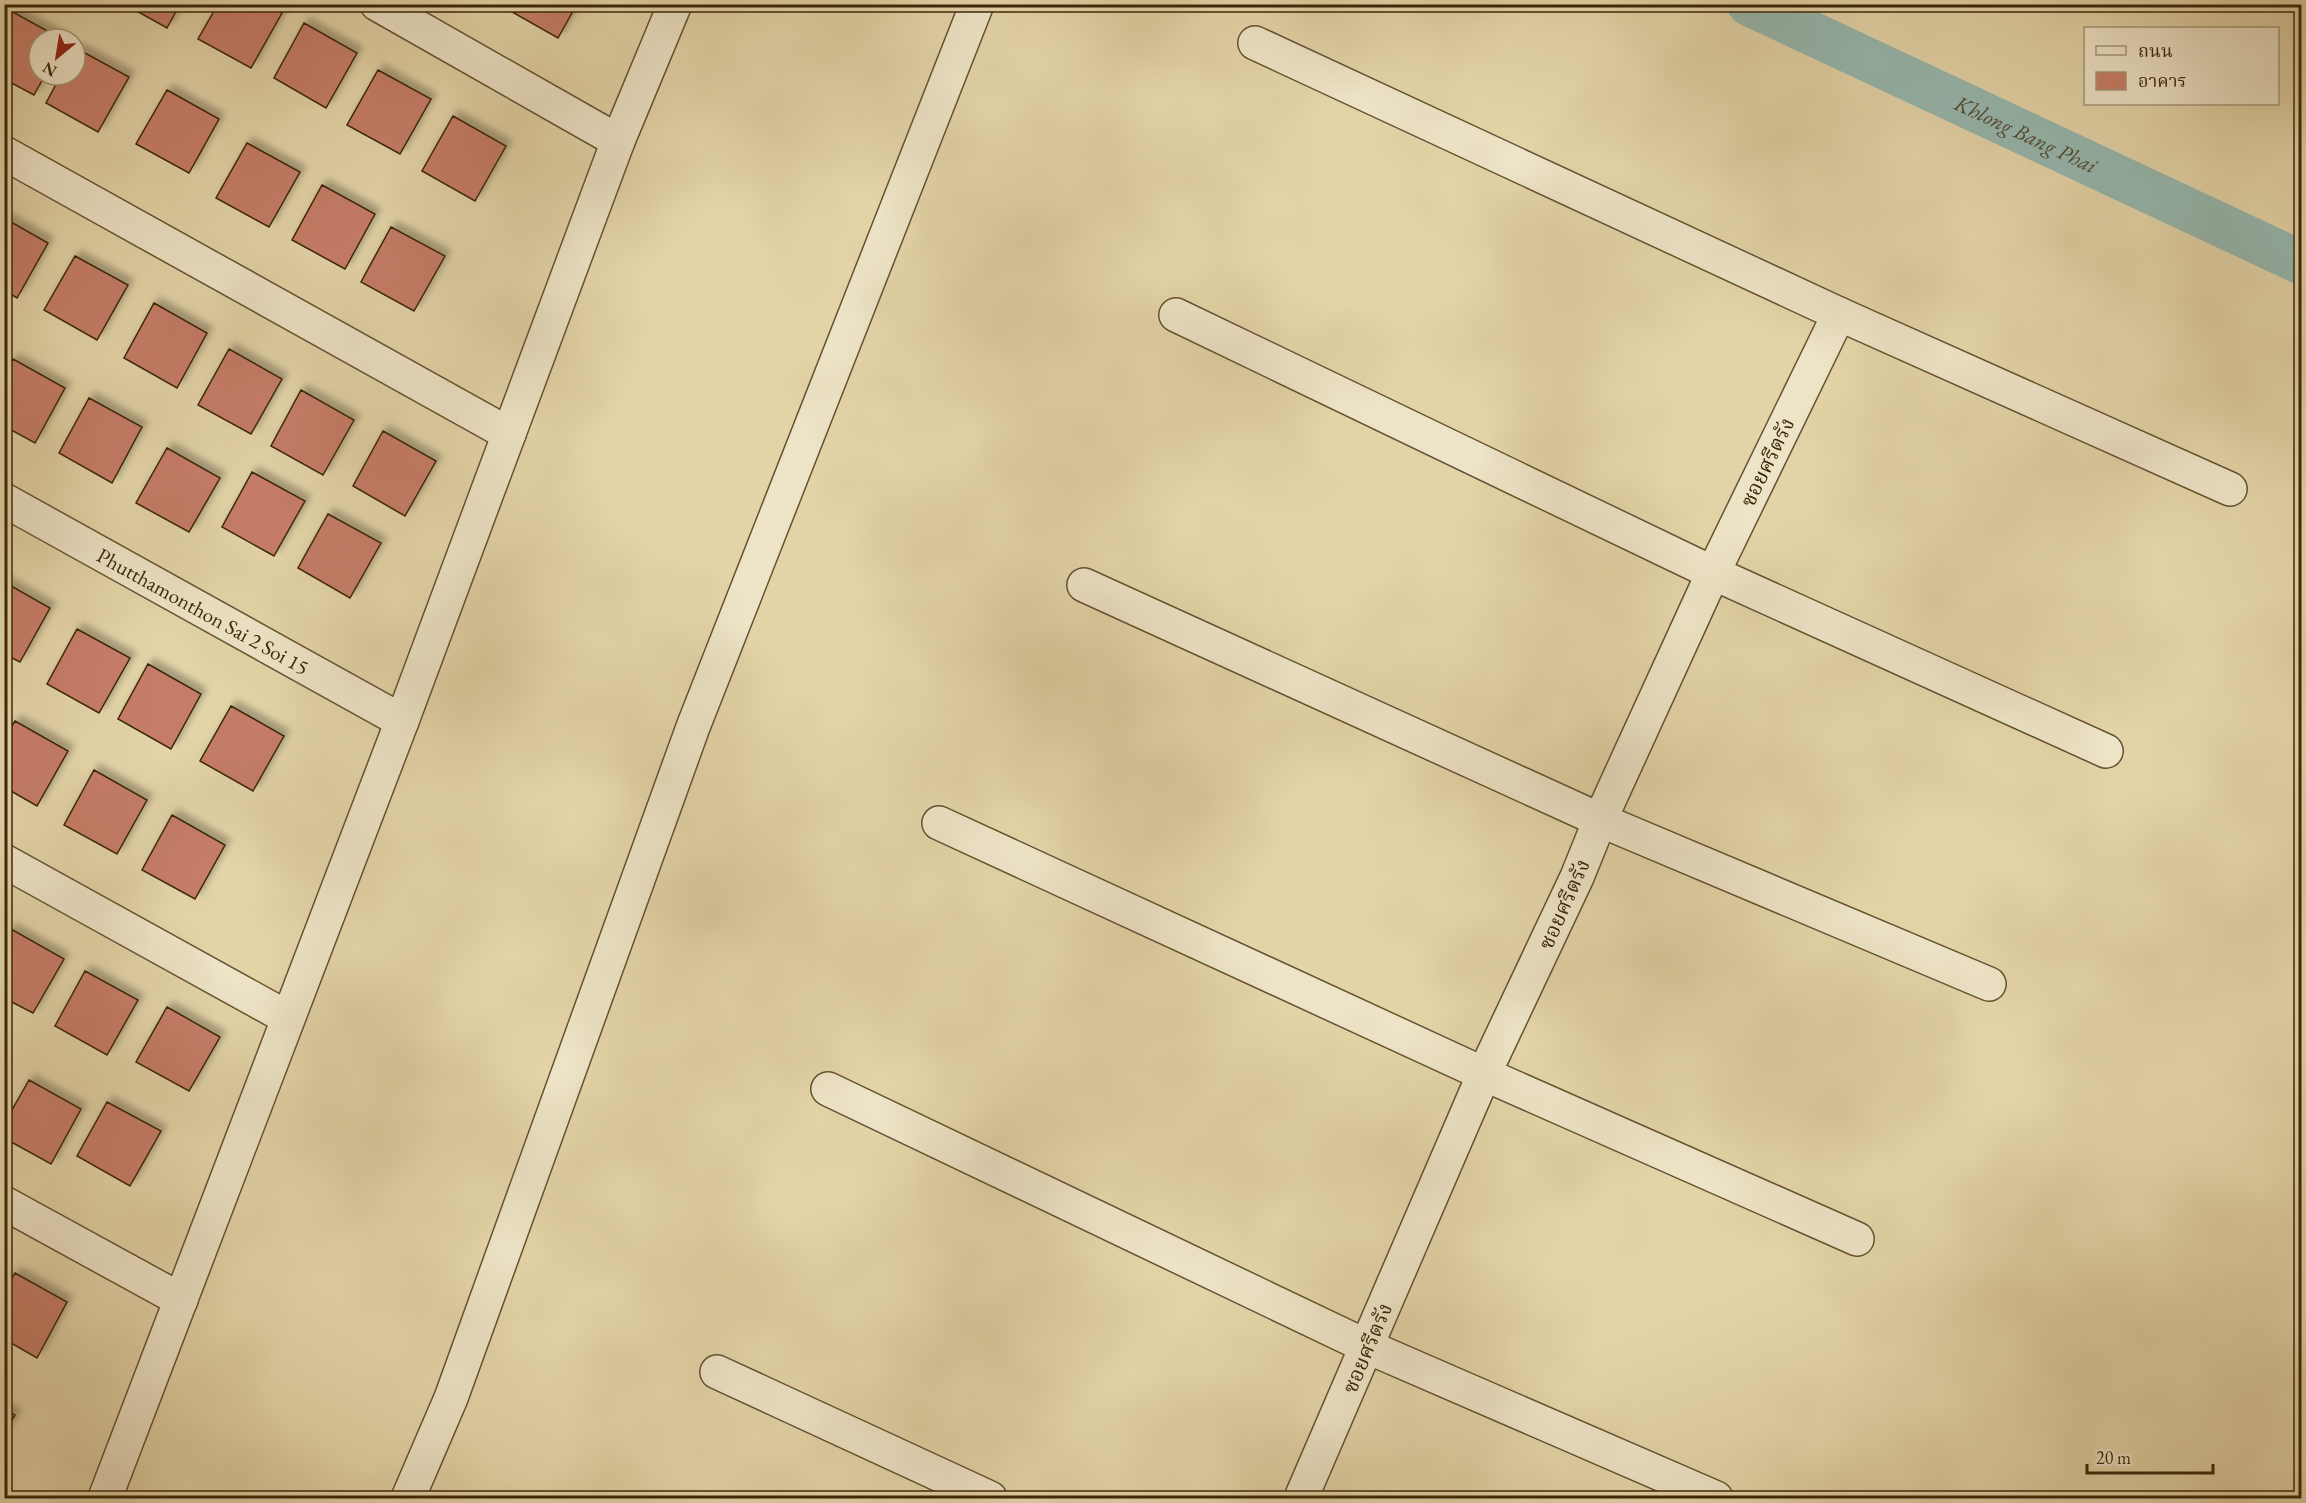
<svg xmlns="http://www.w3.org/2000/svg" width="2306" height="1503" font-family="'EB Garamond','Noto Serif Thai',serif">
<defs>
<filter id="shadow"><feDropShadow dx="5.5" dy="-5.5" stdDeviation="3" flood-color="#0004"/></filter>
</defs>
<rect width="100%" height="100%" fill="#e3d4a8"/>
<filter id="stains"><feTurbulence type="fractalNoise" baseFrequency=".00333" numOctaves="4"/><feColorMatrix values="0 0 0 0 .2 0 0 0 0 .09 0 0 0 0 .02 0 0 0 .5 -.17"/></filter>
<radialGradient id="worn" r=".72"><stop offset=".6" stop-color="#630" stop-opacity="0"/><stop offset="1" stop-color="#630" stop-opacity=".3"/></radialGradient>
<g fill="none" stroke-linecap="round" stroke-linejoin="round">
<path stroke="#96b7ae" stroke-width="44" id="s1" d="M1749,4l553,259"/>
</g>
<path fill="#c67d67" stroke="#3a2708" stroke-width="1.5" filter="url(#shadow)" d="M124,4h56l-13,24z
M218,4h48l16,9 -31,55 -53,-29z
M507,4h70l-19,34 -53,-30z
M11,11l51,28h-23v36h6l-11,20 -30,-16v-56z
M304,23l53,30 -31,55 -52,-30z
M76,48l53,29 -31,55 -52,-29 15,-28h14z
M378,70l53,29 -31,55 -53,-29z
M167,90l52,29 -30,54 -53,-29z
M453,116l53,30 -31,55 -53,-30z
M247,143l53,29 -31,55 -53,-29z
M322,185l53,29 -30,55 -53,-29z
M4,218l44,25 -31,55 -13,-8z
M391,227l54,29 -31,55 -53,-29z
M75,256l53,29 -31,55 -53,-30z
M154,303l53,30 -30,55 -53,-30z
M229,349l53,30 -31,55 -53,-29z
M13,359l52,29 -30,55 -31,-17v-52z
M301,390l53,30 -31,55 -52,-29z
M89,398l53,29 -30,56 -53,-30z
M383,431l53,30 -31,55 -52,-30z
M167,448l53,30 -31,54 -53,-29z
M252,472l53,29 -31,55 -52,-29z
M328,514l53,29 -31,55 -52,-30z
M4,582l46,26 -30,54 -16,-8z
M77,629l53,29 -31,55 -52,-29z
M148,664l53,30 -30,55 -53,-30z
M231,706l53,30 -31,55 -53,-30z
M15,721l53,30 -31,55 -33,-19v-48z
M94,770l53,30 -30,54 -53,-29z
M172,815l53,30 -30,54 -53,-29z
M11,929l53,30 -31,54 -29,-15v-58z
M85,971l53,29 -31,55 -52,-29z
M167,1007l53,30 -31,54 -53,-29z
M29,1080l52,29 -30,55 -47,-26v-14z
M107,1102l54,29 -31,55 -53,-30z
M15,1273l52,29 -30,56 -33,-19v-48z
M4,1409l11,6 -11,18z"/>
<g fill="none" stroke-linecap="round" stroke-linejoin="round">
<g stroke="#645230" stroke-width="36">
<g id="street">
<path d="M377,4l241,137"/>
<path d="M1255,43l584,271 391,175"/>
<path d="M4,153l505,281"/>
<path d="M1176,315l537,258 393,178"/>
<path id="s2" d="M4,500l398,221"/>
<path d="M1084,585l516,235 389,164"/>
<path d="M939,823l545,251 373,165"/>
<path d="M4,861l284,157"/>
<path d="M828,1089l540,258 348,151"/>
<path d="M4,1203l177,97"/>
<path d="M717,1372l273,126"/>
<path d="M105,1498l297,-777 216,-580 57,-137"/>
<path d="M408,1498l43,-100 242,-671 284,-723"/>
<path d="M1301,1498l183,-424 93,-197 23,-57 113,-247 126,-259"/>
</g>
</g>
<use href="#street" stroke="#ede3c6" stroke-width="33"/>
</g>
<g text-anchor="middle" dominant-baseline="central" stroke-width="5" stroke-linejoin="round" paint-order="stroke">
<g font-size="21" fill="#3a2708" stroke="#ede3c6">
<text transform="translate(1767 462) rotate(-64)">ซอยศรีตรัง</text>
<text stroke="none"><textPath href="#s2" startOffset="228">Phutthamonthon Sai 2 Soi 15</textPath></text>
<text transform="translate(1564 904) rotate(-66)">ซอยศรีตรัง</text>
<text transform="translate(1367 1348) rotate(-67)">ซอยศรีตรัง</text>
</g>
<g font-size="22" font-style="italic" fill="#514b32" stroke="#ede3c6">
<text stroke="none"><textPath href="#s1" startOffset="306">Khlong Bang Phai</textPath></text>
</g>
</g>
<rect width="2306" height="1503" fill="none" stroke="#e3d4a8" stroke-width="24"/>
<rect x="6" y="6" width="2294" height="1491" fill="none" stroke="#3a2708" stroke-width="3"/>
<rect x="12" y="12" width="2282" height="1479" fill="none" stroke="#3a2708" stroke-width="1.5"/>
<rect x="2084" y="27" width="195" height="78" fill="#ede3c6" stroke="#a5987a" stroke-width="1.5"/>
<rect x="2096" y="46" width="30" height="9" fill="#ede3c6" stroke="#a5987a" stroke-width="1.5"/>
<text x="2138" y="57" font-size="18" fill="#3a2708">ถนน</text>
<rect x="2096" y="72" width="30" height="18" fill="#c67d67" stroke="#a5987a" stroke-width="1.5"/>
<text x="2138" y="87" font-size="18" fill="#3a2708">อาคาร</text>
<g transform="translate(57 57) rotate(210)"><circle r="28" fill="#ede3c6" stroke="#a5987a" stroke-width="1.5"/>
<path d="M0-4.5L10 22L0 15L-10 22Z" fill="#8f2418"/>
<text y="-9" font-size="16" font-weight="bold" text-anchor="middle" fill="#3a2708">N</text>
</g>
<path d="M2087 1464v9h126v-9" fill="none" stroke="#3a2708" stroke-width="3"/>
<text x="2096" y="1464" font-size="18" fill="#3a2708" stroke="#ede3c6" stroke-width="4.5" paint-order="stroke">20 m</text>
<rect width="100%" height="100%" filter="url(#stains)"/>
<rect width="100%" height="100%" fill="url(#worn)"/>
</svg>
